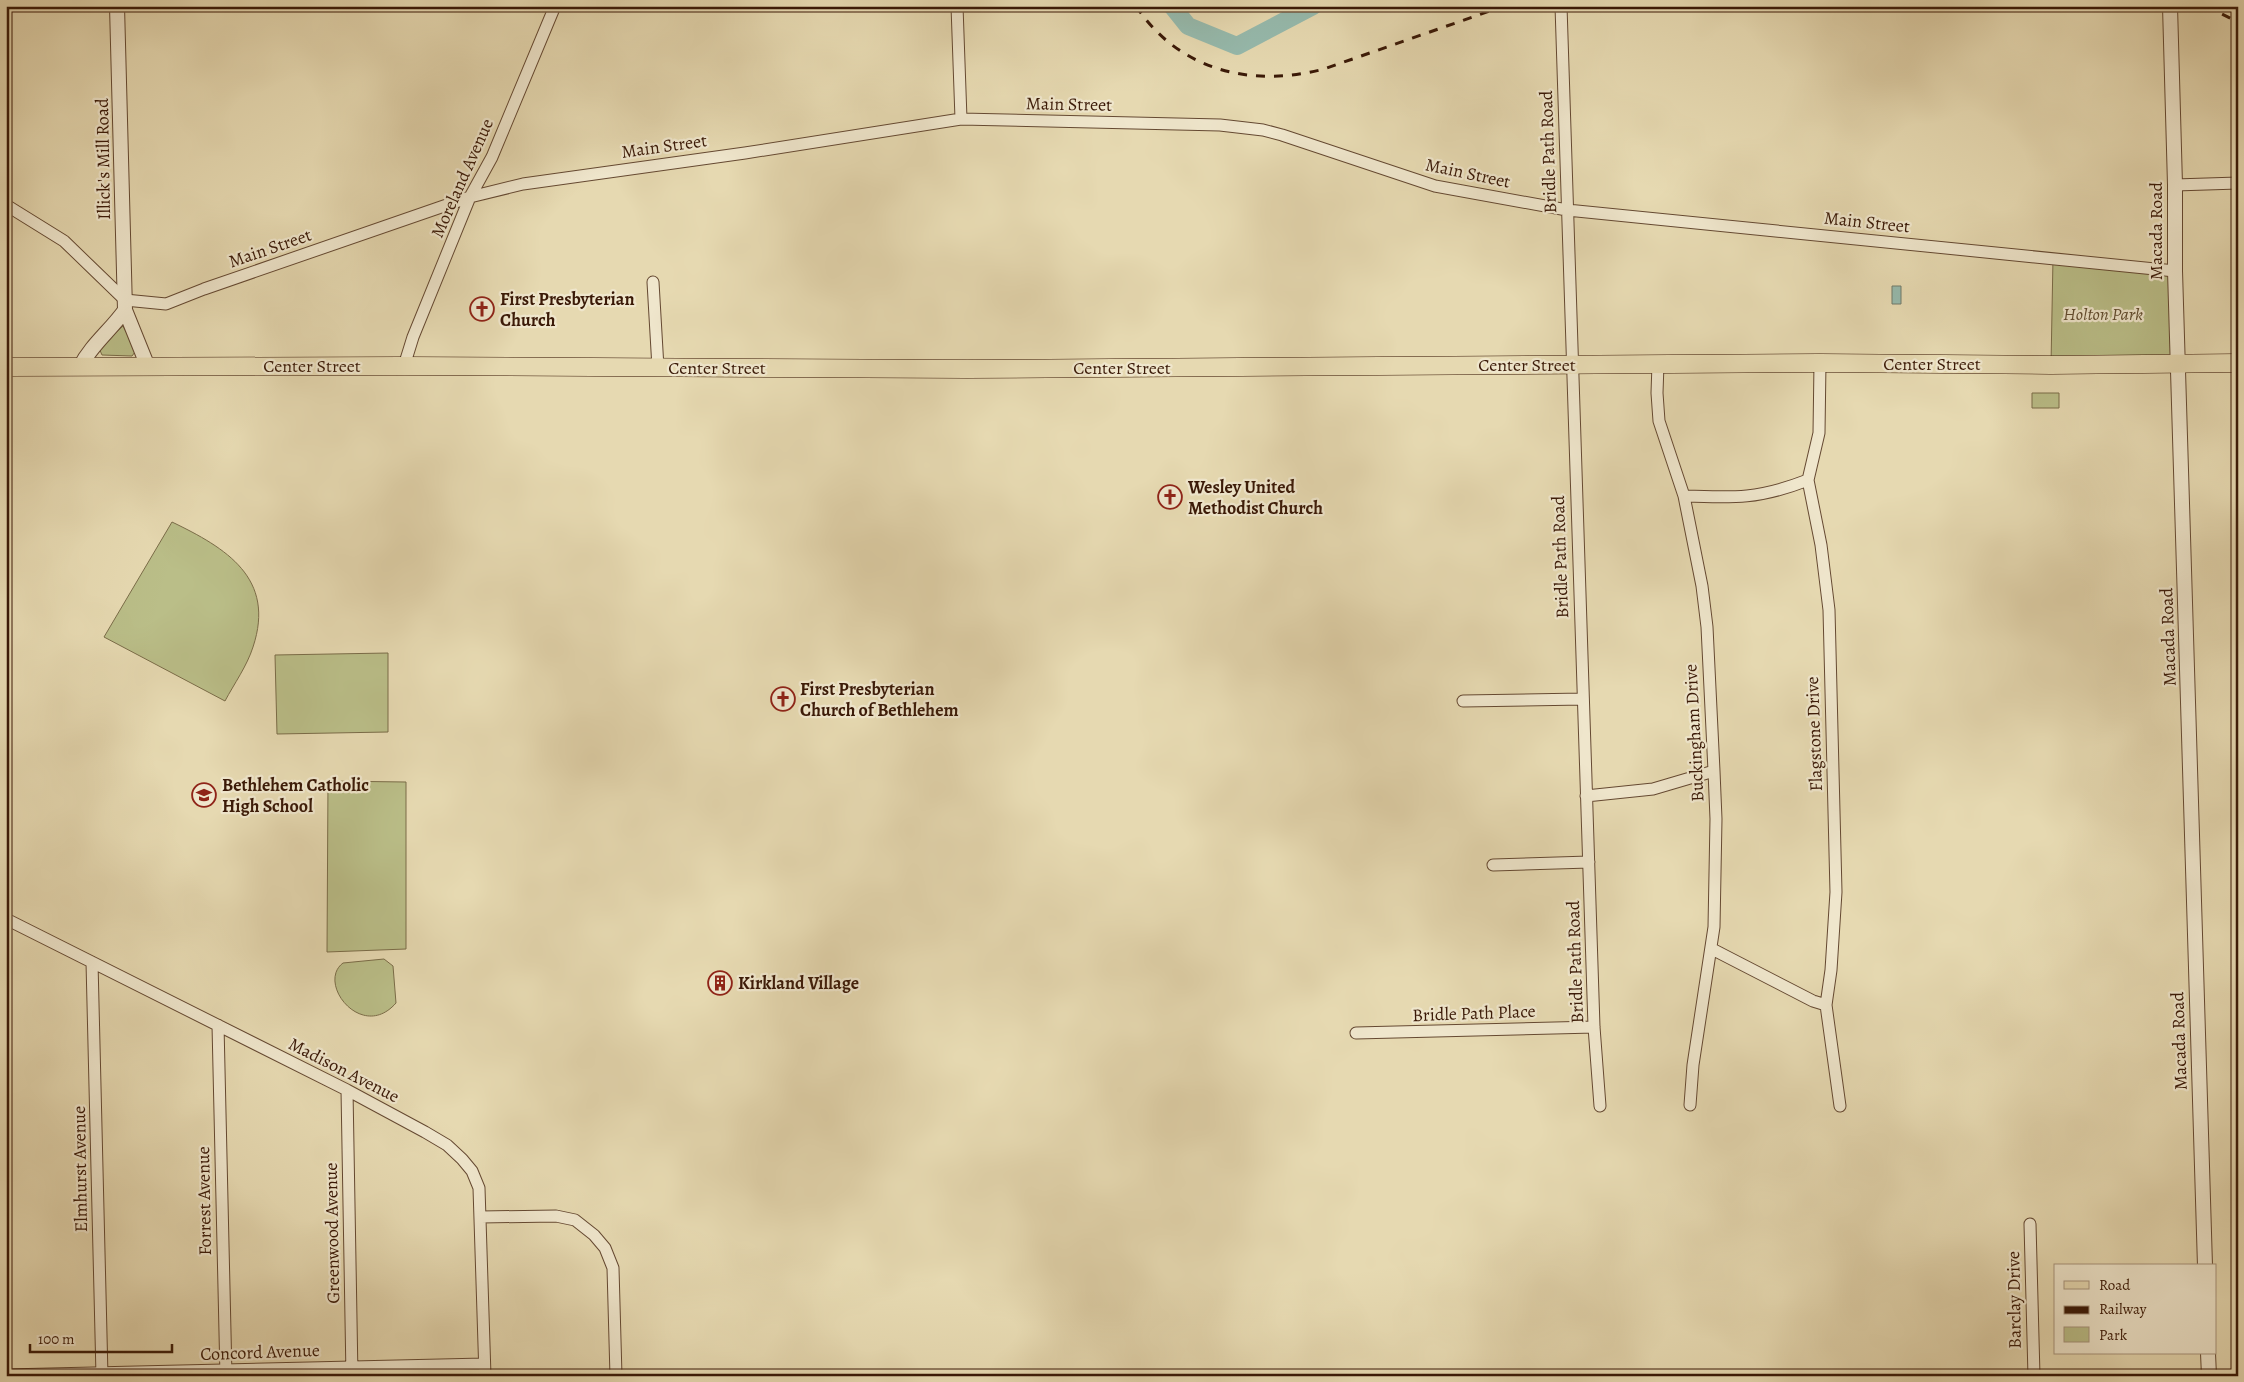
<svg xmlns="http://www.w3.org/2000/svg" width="2244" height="1382" font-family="Alegreya,serif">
<rect width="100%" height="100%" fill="#e6d9b1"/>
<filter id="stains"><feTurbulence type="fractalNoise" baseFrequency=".004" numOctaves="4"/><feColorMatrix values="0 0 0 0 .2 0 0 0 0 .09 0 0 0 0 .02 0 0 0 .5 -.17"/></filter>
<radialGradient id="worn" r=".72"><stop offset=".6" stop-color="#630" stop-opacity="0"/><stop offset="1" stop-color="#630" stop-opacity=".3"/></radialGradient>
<path fill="#babe88" stroke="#7a6c48" d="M2053,258l122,13 4,92 -128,2z
M123,326l11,21 1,5 -3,4 -30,-1 -3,-7z
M2032,393h27v15h-27z
M172,522c54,26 104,56 81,125 -6,19 -19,37 -28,54l-121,-64z
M388,653v79l-111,2 -2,-79z
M328,781l78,1v167l-79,3z
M384,959l9,7 3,37c-34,39 -80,-20 -53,-40z"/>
<path fill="#96baad" stroke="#717a6b" d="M1892,286h9v18h-9z"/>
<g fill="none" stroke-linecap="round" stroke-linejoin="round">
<path stroke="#96baad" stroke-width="18" d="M1172,6l16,20 49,20 76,-40"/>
<g stroke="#654932" stroke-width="13">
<path id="minor" d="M957,6l4,113
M1561,6l33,1021 6,79
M2175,185l63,-2
M6,205l58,36 61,59 41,4 38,-15 266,-92 53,-13 222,-31 216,-34 259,6 43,5 19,5 153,51 132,24 608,61
M653,282l5,86
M1820,363l-1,70 -11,47 13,65 8,65 7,282 -5,78 -5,35 14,101
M1658,364l-1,29 2,28 25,75 18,90 5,41 7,144 2,48 -2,108 -21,138 -3,40
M404,366l9,-29 57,-140 22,-40 63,-151
M1684,496c51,2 75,3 124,-16
M1463,701l120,-2
M1586,796l67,-7 61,-18
M1493,865l96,-3
M6,919l341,171 78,42 22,13 15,14 10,12 7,17 6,188
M1712,949l101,52 13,4
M92,962l10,414
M218,1025l8,351
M1356,1033l238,-6
M347,1090l5,286
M481,1217l75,-1 19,4 19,15 11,13 8,20 3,108
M2030,1224l4,152
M6,1375l478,-11"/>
</g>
<g stroke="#654932" stroke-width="16">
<path id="tertiary" d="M117,6l8,304 23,57
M2170,6l5,179v86l30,995
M80,367c11,-22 31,-37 45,-57
M2208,1353l1,23"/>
</g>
<g stroke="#3a1907" stroke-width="19">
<path id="primary" d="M6,367l398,-1 563,3 853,-6 231,2 187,-2"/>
</g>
<use href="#minor" stroke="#efe6cc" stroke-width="11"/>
<use href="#tertiary" stroke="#efe6cc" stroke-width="14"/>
<use href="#primary" stroke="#e6d9b1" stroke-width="18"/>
<path stroke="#3a1907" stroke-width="3" stroke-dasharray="9 9" stroke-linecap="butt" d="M1136,6c43,65 116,82 188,63l180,-63
M2206,6l32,16"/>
</g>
<defs>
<g id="church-ring" transform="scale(1.25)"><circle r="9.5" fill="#efe6cc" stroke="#8f2418" stroke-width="1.5"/><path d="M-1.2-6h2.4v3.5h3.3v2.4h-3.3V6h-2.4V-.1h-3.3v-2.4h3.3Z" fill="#8f2418"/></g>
<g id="school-ring" transform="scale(1.25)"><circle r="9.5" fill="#efe6cc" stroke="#8f2418" stroke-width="1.5"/><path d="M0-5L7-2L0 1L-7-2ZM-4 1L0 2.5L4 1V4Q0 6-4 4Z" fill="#8f2418"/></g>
<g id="building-ring" transform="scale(1.25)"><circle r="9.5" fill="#efe6cc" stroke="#8f2418" stroke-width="1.5"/><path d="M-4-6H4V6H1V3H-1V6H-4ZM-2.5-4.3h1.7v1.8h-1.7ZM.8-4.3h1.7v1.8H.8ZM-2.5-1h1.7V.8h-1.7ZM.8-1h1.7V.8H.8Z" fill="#8f2418"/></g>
</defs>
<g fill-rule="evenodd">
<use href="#church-ring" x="482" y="309"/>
<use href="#church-ring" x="1170" y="497"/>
<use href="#church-ring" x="783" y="699"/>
<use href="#school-ring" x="204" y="795"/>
<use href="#building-ring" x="720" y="983"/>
</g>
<g text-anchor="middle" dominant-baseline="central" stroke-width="4.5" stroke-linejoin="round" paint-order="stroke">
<g font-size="18" fill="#3a1907" stroke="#efe6cc">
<text transform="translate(1069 104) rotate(1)">Main Street</text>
<text transform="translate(664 146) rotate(-8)">Main Street</text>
<text transform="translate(1548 152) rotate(-92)">Bridle Path Road</text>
<text transform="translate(103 159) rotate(-91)">Illick's Mill Road</text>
<text transform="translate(1468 173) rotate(12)">Main Street</text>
<text transform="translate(462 178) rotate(-66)">Moreland Avenue</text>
<text transform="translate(1867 222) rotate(6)">Main Street</text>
<text transform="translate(2156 231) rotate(-90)">Macada Road</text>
<text transform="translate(270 248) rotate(-19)">Main Street</text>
<text x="1932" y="364">Center Street</text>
<text x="1527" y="365">Center Street</text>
<text x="312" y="366">Center Street</text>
<text x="717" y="368">Center Street</text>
<text x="1122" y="368">Center Street</text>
<text transform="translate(1560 557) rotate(-92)">Bridle Path Road</text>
<text transform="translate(2168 637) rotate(-92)">Macada Road</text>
<text transform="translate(1694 733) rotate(-93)">Buckingham Drive</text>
<text transform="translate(1814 734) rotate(-92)">Flagstone Drive</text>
<text transform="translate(1575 962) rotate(-92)">Bridle Path Road</text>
<text transform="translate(1474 1013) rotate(-2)">Bridle Path Place</text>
<text transform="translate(2179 1041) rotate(-92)">Macada Road</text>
<text transform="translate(344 1070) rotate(27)">Madison Avenue</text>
<text transform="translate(80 1169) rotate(-91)">Elmhurst Avenue</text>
<text transform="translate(204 1201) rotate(-91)">Forrest Avenue</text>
<text transform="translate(332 1233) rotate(-91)">Greenwood Avenue</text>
<text transform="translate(2014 1300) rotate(-91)">Barclay Drive</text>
<text transform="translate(260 1352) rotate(-2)">Concord Avenue</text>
</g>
<g font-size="18" font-weight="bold" fill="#3a1907" stroke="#efe6cc" text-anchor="start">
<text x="500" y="299">First Presbyterian<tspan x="500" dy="21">Church</tspan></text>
<text x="1188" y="487">Wesley United<tspan x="1188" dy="21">Methodist Church</tspan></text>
<text x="800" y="689">First Presbyterian<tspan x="800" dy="21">Church of Bethlehem</tspan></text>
<text x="222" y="785">Bethlehem Catholic<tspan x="222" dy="21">High School</tspan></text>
<text x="738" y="983">Kirkland Village</text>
</g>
<g font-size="18" font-style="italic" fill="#604b2e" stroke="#efe6cc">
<text x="2103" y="314">Holton Park</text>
</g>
</g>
<rect width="2244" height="1382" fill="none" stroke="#e6d9b1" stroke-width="25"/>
<rect x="8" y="8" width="2229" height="1367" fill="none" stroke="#3a1907" stroke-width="2.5"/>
<rect x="12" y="12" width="2219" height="1357" fill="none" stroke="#3a1907"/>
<rect x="2054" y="1264" width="162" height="90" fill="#efe6cc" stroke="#a7947d"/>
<rect x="2064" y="1281" width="25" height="8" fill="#e6d9b1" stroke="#a7947d"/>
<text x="2099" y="1290" font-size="15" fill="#3a1907">Road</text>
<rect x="2064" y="1306" width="25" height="8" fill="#3a1907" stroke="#a7947d"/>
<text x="2099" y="1314" font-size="15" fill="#3a1907">Railway</text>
<rect x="2064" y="1327" width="25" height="15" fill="#babe88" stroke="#a7947d"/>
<text x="2099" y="1340" font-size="15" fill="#3a1907">Park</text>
<path d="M30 1344v8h142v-8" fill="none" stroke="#3a1907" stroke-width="2.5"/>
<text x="38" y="1344" font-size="15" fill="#3a1907" stroke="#efe6cc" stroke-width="4" paint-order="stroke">100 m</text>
<rect width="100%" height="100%" filter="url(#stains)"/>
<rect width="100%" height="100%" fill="url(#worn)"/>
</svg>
